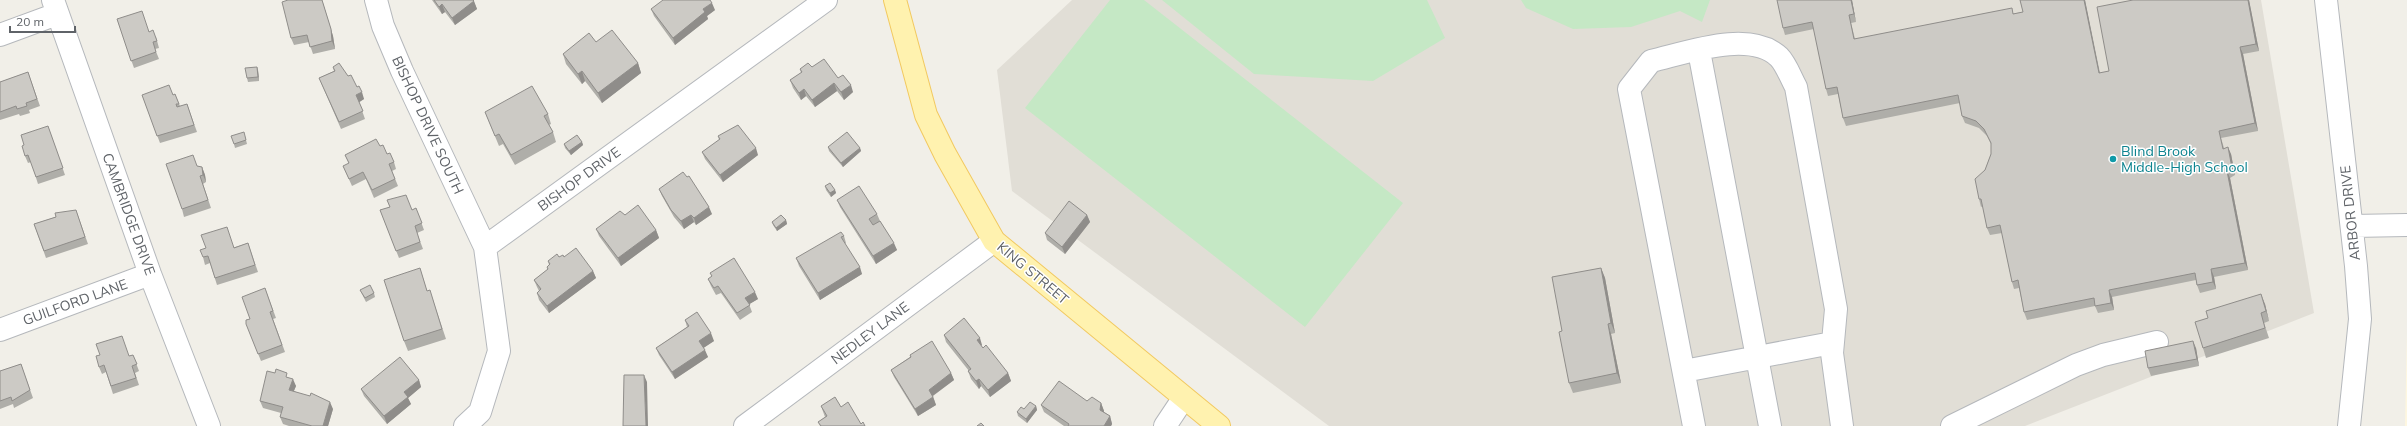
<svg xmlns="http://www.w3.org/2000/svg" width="2407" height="426" font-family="Mulish,sans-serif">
<rect width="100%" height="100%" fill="#f1efe8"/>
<path fill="#fef7e0" d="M2407,332v94h-2z"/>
<path fill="#e1ded6" d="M1072,0h1189l53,313 -289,113h-696l-317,-235 -15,-121z"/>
<path fill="#c5e8c5" d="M1110,0h34l259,203 -98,124 -280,-219z
M1162,0h265l18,38 -72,43 -119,-7z
M1521,0h189l-8,22 -22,-11 -49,16 -58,2 -47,-21z"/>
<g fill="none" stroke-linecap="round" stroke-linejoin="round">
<g stroke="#b5b8bc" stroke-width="24">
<path id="minor" d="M53,0l97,274 59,152
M376,0l7,26 19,45 83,176
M2326,0l30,266 4,53 -11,107
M0,35l57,-21
M1699,51l71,375
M2352,226l55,-1
M0,330l150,-56
M1684,371l148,-28
M465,426l15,-14 19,-61 -14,-104 341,-247
M745,426l249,-185
M1165,426l18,-27
M1694,426l-65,-337 22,-28c35,-8 99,-32 128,-4 7,7 12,21 17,30l40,222 -4,44 10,73
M1952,426l124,-61 27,-10 54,-13"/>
</g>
<g stroke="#f2c960" stroke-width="24">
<path id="major" d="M895,0l31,115 19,39 49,87 225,185"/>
</g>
<use href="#minor" stroke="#fff" stroke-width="22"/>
<use href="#major" stroke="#fff2af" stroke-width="22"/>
</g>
<path fill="#afaea9" d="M288,0h34l11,36 2,13 -22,5 -4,-12 -15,3 -3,-7z
M432,0h41l4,9 -22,16 -10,-13 -3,2z
M1852,0l4,22 -5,1 4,16 168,-27 -3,-12h65l15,73 9,-2 140,-71 10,51 -16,3 15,77 -37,7 3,10 7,6 4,21 -5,3 18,92 -34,7 2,12 -16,4 -3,-8 -1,-5 -84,17 2,13 -16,3 -3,-7 -68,14 -3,-8 -5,-24 -5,1 -2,-7 -10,-49 -12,2 -3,-7 -4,-22 -2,1 -2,-8 6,-29 6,-16v-10l-4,-8 -8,-8 -14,-5 -3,-7 -2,-13 -114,23 -3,-8 -5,-24 -10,2 -2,-7 -12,-60 -29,6 -2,-7z
M651,9l64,1 -8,6 1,3 -33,26 -21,-29z
M117,19l32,13 7,5 3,11 -4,1 4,10 -25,9z
M596,42l42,21 3,10 -39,30 -17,-22 -3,3 -16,-20 -3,-10z
M257,67l1,3 1,11 -11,1 -1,-4z
M333,67l15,9 9,11 7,12 -5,3 6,17 -24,10 -22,-51 15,-7z
M812,67l26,11 15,14 -9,8 -7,-9 -22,16 -9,-11 -5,4 -8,-12 -3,-8 11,-7 -1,-4z
M28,72l12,34 -11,4 1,3 -10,3 -1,-2 -19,6v-38z
M175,94l5,12 7,-2 10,28 -37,11 -18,-48h31z
M485,112l63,2 3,10 -2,1 4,7 3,10 -41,23 -12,-21 -4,2z
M48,126l17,49 -27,9 -7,-22 -3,1 -3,-7 -1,-11z
M245,136l2,8 -12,4 -1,-4z
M718,136l40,19 -35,27 -18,-23 -3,-7 17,-12z
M582,142l1,3 -12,10 -6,-7 -1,-4z
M380,146l14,16 2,7 -4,2 6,15 -24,12 -8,-19 -14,7 -9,-20 6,-2 -4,-9z
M828,147l32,1 1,3 -18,16 -14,-16z
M197,166l5,1 3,8 1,7 -3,2 8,24 -27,9 -2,-8z
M825,186l10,4 1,3 -5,4 -5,-7z
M659,189l53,25 -16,11 -2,-3 -10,7 -10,-12 -12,-21z
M387,200l25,10 4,-2 8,22 -7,3 6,16 -24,9 -19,-48 10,-3z
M837,200l40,14 3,7 17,29 -21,14 -36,-57z
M76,210l12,34 -42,14 -12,-34z
M625,215l31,15 3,8 -38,28 -22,-30 -3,-7z
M1087,215l3,7 -25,32 -18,-14 -2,-7z
M786,220l1,4 -10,7 -4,-6 -1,-3z
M844,236l2,7 -1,1 17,30 -42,26 -21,-34 -3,-8z
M248,243l10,29 -41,13 -7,-22 -5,2 -2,-8z
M559,257h5l29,14 3,7 -47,35 -10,-13 -2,-7 2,-2 -2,-4 -3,-7 13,-10v-3l2,-2 -1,-4z
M420,268l7,23 6,9 13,39 -38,12 -4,-10z
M1601,268l4,10 10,55 -4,1 10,49 -48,10 -4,-10 -7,-52z
M710,273l48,26 -9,5 3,8 -12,8 -19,-27 -5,2 -5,-9 -3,-7 4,-3z
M265,288l11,30 -3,1 12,33 -24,9 -12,-30 1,-12z
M360,290l14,3 1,4 -9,5z
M2265,304l4,17 -5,2 5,15 -63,20 -3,-10z
M685,320l29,21 -11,7 5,9 -33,22 -16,-24 -3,-7 31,-21z
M944,335l38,10 -1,1 27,27 3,8 -21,16 -9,-11 -2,3 -8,-10 -3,-8h1l-23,-29z
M2196,348l3,18 -48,10 -3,-8z
M133,355l6,16 -4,2 4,12 -26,9 -7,-22 -4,2 -3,-7z
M910,355l41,18 3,7 -21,16 3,9 -18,11 -24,-39 -3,-7 19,-13z
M21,364l12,34 -19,10 -1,-4 -13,5v-38z
M289,378l7,8 -2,5 39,18 -5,17h-39l-6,-2 -3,-7 1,-4 -18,-5 -3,-7z
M419,380l2,7 -13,11 3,6 -24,20 -23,-28 -3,-7z
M1087,401l14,2 3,8v1l6,4 2,8 -1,2h-47l-20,-14 -3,-7z
M821,406l20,1 20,17 4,2h-45l-2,-4 7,-5z
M1036,406l1,4 -10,13 -9,-7 -1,-4z"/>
<path fill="#8f8d8a" d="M322,0l11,36 2,13 -3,-8z
M1851,0h1l4,22 -2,-8z
M2084,0h1l16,80 -2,-7z
M2248,0h1l10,51 -3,-7z
M474,1l3,8 -22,16 -3,-7z
M712,3l3,7 -8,6 1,3 -33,26 -2,-7 30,-29z
M442,4l3,8 -3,2 -3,-7z
M2240,47l3,7 15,77 -3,-8z
M638,63l3,10 -39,30 -4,-10z
M257,67l1,3 1,11 -1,-4z
M582,71l3,10 -3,3 -4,-10z
M834,83l3,8 -22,16 -3,-7z
M851,85l2,7 -9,8 -3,-8z
M804,89l2,7 -5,4 -2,-7z
M362,92l2,7 -6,4 -2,-8z
M582,142l1,3 -12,10 -2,-4z
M2228,147l3,7 4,21 -3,-7z
M756,148l2,7 -35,27 -3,-7z
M860,148l1,3 -18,16 -2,-4z
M202,167l3,8 1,7 -3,-7z
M2227,171l3,7 18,92 -3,-7z
M835,190l1,3 -5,4 -1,-4z
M709,207l3,7 -16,11 -2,-7z
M691,215l3,7 -10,7 -3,-8z
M1087,215l3,7 -25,32 -3,-7z
M786,220l1,4 -10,7 -1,-3z
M656,230l3,8 -38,28 -3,-8z
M894,243l3,7 -21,14 -3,-8z
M860,267l2,7 -42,26 -2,-7z
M1601,268l4,10 10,55 -4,-10z
M2211,269l3,8 2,12 -3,-7z
M593,271l3,7 -47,35 -2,-7z
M2109,290l3,7 2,13 -3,-7z
M755,292l3,7 -10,6 -3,-7z
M2261,294l4,10 4,17 -3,-10z
M1608,324l3,10 10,49 -4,-10z
M711,333l3,8 -12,8 -3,-8z
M980,338l2,7 -3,2 -2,-7z
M2193,341l3,7 3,18 -2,-7z
M705,350l3,7 -33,22 -3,-7z
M951,373l3,7 -23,17 -2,-7z
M1008,373l3,8 -21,16 -2,-7z
M644,375l3,7 1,44h-2z
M293,379l3,7 -5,11 -2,-7z
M979,379l2,7 -2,3 -3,-8z
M419,380l2,7 -13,11 3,6 -24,20 -3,-8 20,-24z
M933,397l3,8 -18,11 -3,-7z
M330,402l3,7 -5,17h-5z
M1101,403l3,8 -1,6 -3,-7z
M1036,406l1,4 -10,13 -1,-4z
M1110,416l2,8 -1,2h-7z"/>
<path fill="#cccac5" stroke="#8f8d8a" d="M288,0h34l9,29 1,12 -22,6 -3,-12 -16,3 -9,-36z
M434,0h39l1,1 -22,17 -10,-14 -3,3z
M663,0h47l2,3 -9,6 2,3 -32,26 -22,-29z
M1777,0h74l3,14 -5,1 5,24 158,-31 1,6 10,-2 -3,-12h64l15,73 10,-2 -12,-64 36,-7h115l8,44 -16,3 15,76 -36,8 4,18 5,-2 4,21 -5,3 18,92 -34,6 2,13 -16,3 -2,-12 -86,17 2,13 -16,3 -1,-8 -70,14 -6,-32 -6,2 -12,-57 -13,3 -6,-29h-2l-4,-20 10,-9 6,-16v-11l-7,-14 -8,-8 -14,-5 -4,-21 -115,23 -6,-31 -11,2 -14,-67 -29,6z
M142,11l7,21 4,-2 4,11 -4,1 3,10 -25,9 -14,-42z
M612,30l26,33 -40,30 -16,-22 -4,3 -15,-20 26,-21 7,9z
M824,59l14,19 5,-3 8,10 -10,7 -7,-9 -22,17 -8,-11 -5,4 -9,-13 12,-8 -2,-3 8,-6 4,4z
M339,63l9,13 3,-1 6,12 2,-1 3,6 -6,3 7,16 -24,11 -20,-44 16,-7 -2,-4z
M257,67l1,10 -11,1 -2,-10z
M28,72l9,27 -11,4 1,3 -10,3 -1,-3 -16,6v-30z
M169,85l4,10 2,-1 4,10h-3l1,3 10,-3 7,21 -37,11 -15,-41z
M532,86l16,28 -4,2 9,16 -42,23 -12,-21 -4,2 -10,-24z
M738,125l18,23 -36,27 -18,-23 18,-13 -2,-3z
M48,126l15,42 -27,9 -8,-22 -3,1 -3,-10 2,-1 -3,-10z
M244,132l2,8 -12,4 -3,-8z
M847,132l13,16 -19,15 -13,-16z
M577,135l5,7 -13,9 -5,-7z
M376,139l4,7 3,-1 4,9 3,-1 4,9 -5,2 6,15 -23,11 -9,-18 -14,7 -6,-13 6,-3 -4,-8z
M193,155l4,11 5,1 1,8 -3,1 8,24 -26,9 -16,-45z
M683,172l4,5 2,-1 20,31 -15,11 -3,-3 -10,6 -10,-11 -12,-21z
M830,183l5,7 -5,3 -5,-7z
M859,186l18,28 -8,5 4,6 7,-4 14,22 -21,13 -36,-56z
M406,195l6,15 4,-2 6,15 -7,3 5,16 -24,9 -16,-41 10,-3 -3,-7z
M1069,201l18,14 -25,32 -17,-14z
M638,205l18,25 -38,28 -22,-29 24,-18 5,4z
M76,210l9,27 -41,14 -10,-27 22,-7 -1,-4z
M781,215l5,5 -10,8 -4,-6z
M227,227l7,21 14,-5 7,22 -40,13 -7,-22 -5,1 -3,-7 6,-2 -5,-13z
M841,232l3,4 -3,1 19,30 -42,26 -22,-35z
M576,248l17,23 -46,35 -10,-13 4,-4 -7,-9 14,-11 -1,-2 3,-3 -2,-3 9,-7 2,3 4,-2 1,2z
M734,258l21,34 -10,6 5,7 -13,8 -19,-27 -4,2 -6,-9 4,-3 -2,-3z
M420,268l7,23 3,-1 12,39 -38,12 -20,-61z
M1601,268l10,55 -3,1 9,49 -48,10 -10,-51 3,-1 -10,-54z
M370,285l4,8 -9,5 -5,-8z
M265,288l8,23 -3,1 12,33 -24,9 -12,-30v-4l4,-1 -8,-22z
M2261,294l5,17 -5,2 4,15 -62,20 -8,-26 13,-4 -2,-7z
M697,312l14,21 -12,8 6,9 -33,22 -16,-24 33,-22 -4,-6z
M964,318l16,20 -3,2 6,8 3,-3 22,28 -20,17 -9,-11 -3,2 -8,-10 3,-2 -27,-34z
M122,336l7,20 4,-1 4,9 -5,2 4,12 -25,8 -7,-21 -5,2 -3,-11 4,-1 -4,-11z
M932,341l19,32 -22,17 4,7 -18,12 -24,-39 20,-13 -1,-2z
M2193,341l4,18 -49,9 -3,-17z
M400,357l19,23 -15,12 4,5 -24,19 -23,-27z
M21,364l9,26 -18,11 -1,-4 -11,4v-30z
M276,369l11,4 -1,4 7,2 -4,11 21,6 1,-3 19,9 -7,24h-11l-32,-9 3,-10 -23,-6 7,-30 8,2z
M624,375h20l2,51h-23z
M1059,381l28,20 5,-4 9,6 -1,7 10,6 -6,10h-36l1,-2 -28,-19z
M835,397l6,10 7,-5 13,22 2,-2 2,4h-44l-3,-4 9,-6 -6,-10z
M1030,402l6,4 -10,13 -9,-7 4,-5 3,2z
M981,423l3,3h-7z"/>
<circle fill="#0f9aa8" stroke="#fff" stroke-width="1.5" cx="2113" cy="159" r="4"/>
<g text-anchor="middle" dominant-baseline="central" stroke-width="3" stroke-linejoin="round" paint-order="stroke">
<g font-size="14" fill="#5f6368" stroke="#fff">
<text transform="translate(428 125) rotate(65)">BISHOP DRIVE SOUTH</text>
<text transform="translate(579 179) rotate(-36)">BISHOP DRIVE</text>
<text transform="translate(2350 213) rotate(-96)">ARBOR DRIVE</text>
<text transform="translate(129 214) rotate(70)">CAMBRIDGE DRIVE</text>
<text transform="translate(1033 273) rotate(40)">KING STREET</text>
<text transform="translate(75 302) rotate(-20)">GUILFORD LANE</text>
<text transform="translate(870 333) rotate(-37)">NEDLEY LANE</text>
</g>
<g font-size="14" fill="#0d838f" stroke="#fff" text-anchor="start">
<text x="2121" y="151">Blind Brook<tspan x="2121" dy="16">Middle-High School</tspan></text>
</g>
</g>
<path d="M10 26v6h65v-6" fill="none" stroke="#5f6368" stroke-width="2"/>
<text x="16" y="26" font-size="12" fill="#5f6368" stroke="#ffffff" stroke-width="3" paint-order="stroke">20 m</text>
</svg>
